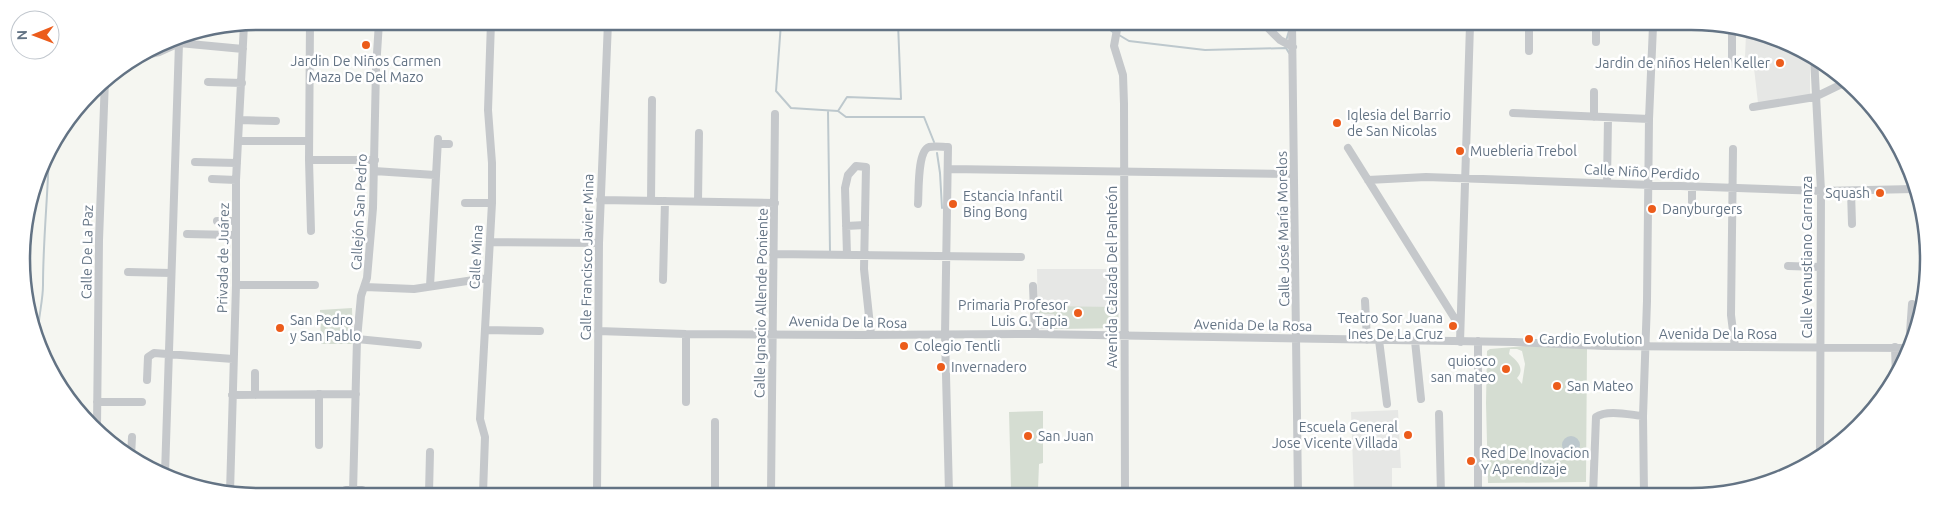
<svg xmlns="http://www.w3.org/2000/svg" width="1950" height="518" font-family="Ubuntu,sans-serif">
<rect width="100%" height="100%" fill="#f5f6f1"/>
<path fill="#e6e7e5" d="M1746,33l10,1 54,22v40l-52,7 -4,-35 -9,-10z
M1037,269h82v59l-81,1z
M1398,410l3,58h-9v24l-38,1 -3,-81z"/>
<path fill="#d5ddd2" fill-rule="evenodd" d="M1039,306l79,1v21l-64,1v-15h-15z
M352,308l1,36h-32l-1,-34z
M1525,346l62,2 -1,134 -98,1 -2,-80 1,-52 3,-2zM1510,349h7l5,2 3,13 -3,20 -5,-6c9,-10 -1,-18 -8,-24z
M1043,411v52l-4,1 -1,25h-27l-2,-77z"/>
<path fill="#bdc8cd" d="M1562 445a9 9 0 1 1 18 0a9 9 0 1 1-18 0Z"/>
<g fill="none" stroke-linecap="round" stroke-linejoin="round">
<path stroke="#bdc8cd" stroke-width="2" d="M781,23l-5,68 15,17 47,3 8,6h78l10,25
M1101,24l12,8
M721,25l177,2
M1119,35l10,6 76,9 81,-2 3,5
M1286,41l3,-10
M828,111l2,141
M838,111l9,-14 54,2 -3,-76
M937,153l3,20 2,35
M38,339c-1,-18 5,-36 5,-54 0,-45 5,-90 6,-135"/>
<g stroke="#b7bbc0" stroke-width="12">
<path id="secondary" d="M346,492h16"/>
</g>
<path stroke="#c5c8cb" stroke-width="8" d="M310,21l-1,139 2,71
M1118,24l-4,22 9,29 1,29 1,390
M1264,24l16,16 13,7
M1292,24l6,470
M1732,26v38
M1596,42v-17
M1529,51v-26
M142,56l17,-4 20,-9 64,6
M1814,57l7,134 -1,265
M208,82l34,1
M1594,92v25
M1753,107l62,-10 29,-14
M1513,113l136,6
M239,120l37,1
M238,141h71
M438,144h11
M1348,148l112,179
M1733,149l-2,166 4,32
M309,160h66
M195,162l42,1
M949,169l345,5
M374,171l61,4
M212,179l24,1
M1368,180l58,-3 395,14 93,-2
M1607,183l1,-65
M1851,191l1,33
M600,200l175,3
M651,201l1,-101
M698,201l1,-68
M465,203h27
M918,204c1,-11 -1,-53 11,-57 5,-1 14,0 19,0l-3,188 4,158
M1692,212v-25
M217,221h19
M846,226l19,-1
M187,234l48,1
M490,242l109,1
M773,254l248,3
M847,255l-2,-67 3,-13 8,-9 10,1 -2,102 7,66
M1788,266l32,1
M128,272l43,1
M663,280l2,-79
M236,285h79
M430,286l8,-147
M1033,286l2,48
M365,287l49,2 73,-11
M1365,301l2,39
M485,330l55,1
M598,331l88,3 176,1 173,-1 479,8 91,4 303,2
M686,334v68
M357,339l61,6
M1379,340l8,64
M1415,341l6,58
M1478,341v153
M1460,342l10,-317
M1895,347l1,30
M1909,347l3,-43
M147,380l1,-23 6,-4 79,6
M232,395l124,-1
M255,395v-22
M97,402h45
M1439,414l2,80
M97,427l2,-187 6,-161
M319,445v-51
M131,457l1,-20
M165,474l14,-431
M230,492l6,-207v-105l8,-156
M353,492l4,-153 4,-43 6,-18 6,-70 3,-139 3,-47
M429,493l1,-41
M483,493l2,-56 -5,-18 12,-216v-40l-4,-53 3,-88
M597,493l2,-250 9,-221
M715,493v-71
M771,493l4,-379
M1593,495l3,-78c11,-8 35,-2 47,-1
M1644,495l-1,-79 4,-115 2,-182 4,-93"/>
<use href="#secondary" stroke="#fff" stroke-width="10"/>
</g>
<g fill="#ec5c1b" stroke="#fff" stroke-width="2">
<circle cx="366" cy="45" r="5"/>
<circle cx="1780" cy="63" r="5"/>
<circle cx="1337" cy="123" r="5"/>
<circle cx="1460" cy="151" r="5"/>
<circle cx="1880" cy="193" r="5"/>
<circle cx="953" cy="204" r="5"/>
<circle cx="1652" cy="209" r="5"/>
<circle cx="1078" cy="313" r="5"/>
<circle cx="1453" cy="326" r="5"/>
<circle cx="280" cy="328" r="5"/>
<circle cx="1529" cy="339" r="5"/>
<circle cx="904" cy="346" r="5"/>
<circle cx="941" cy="367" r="5"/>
<circle cx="1506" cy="369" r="5"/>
<circle cx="1557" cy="386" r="5"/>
<circle cx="1408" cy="435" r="5"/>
<circle cx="1028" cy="436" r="5"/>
<circle cx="1471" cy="461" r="5"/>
</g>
<g text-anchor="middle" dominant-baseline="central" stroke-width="5" stroke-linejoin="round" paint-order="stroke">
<g font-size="14" fill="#637384" stroke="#fff" text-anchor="start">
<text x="366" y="61" text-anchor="middle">Jardin De Niños Carmen<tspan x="366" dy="16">Maza De Del Mazo</tspan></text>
<text x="1770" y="63" text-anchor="end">Jardin de niños Helen Keller</text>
<text x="1347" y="115">Iglesia del Barrio<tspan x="1347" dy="16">de San Nicolas</tspan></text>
<text x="1470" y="151">Muebleria Trebol</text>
<text x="1870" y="193" text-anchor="end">Squash</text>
<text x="963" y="196">Estancia Infantil<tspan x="963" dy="16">Bing Bong</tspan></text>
<text x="1662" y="209">Danyburgers</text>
<text x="1068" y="305" text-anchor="end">Primaria Profesor<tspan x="1068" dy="16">Luis G. Tapia</tspan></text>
<text x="1443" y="318" text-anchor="end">Teatro Sor Juana<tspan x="1443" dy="16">Ines De La Cruz</tspan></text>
<text x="290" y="320">San Pedro<tspan x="290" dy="16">y San Pablo</tspan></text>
<text x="1539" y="339">Cardio Evolution</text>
<text x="914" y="346">Colegio Tentli</text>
<text x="1496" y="361" text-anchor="end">quiosco<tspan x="1496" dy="16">san mateo</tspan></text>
<text x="951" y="367">Invernadero</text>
<text x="1567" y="386">San Mateo</text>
<text x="1398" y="427" text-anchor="end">Escuela General<tspan x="1398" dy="16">Jose Vicente Villada</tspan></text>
<text x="1038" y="436">San Juan</text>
<text x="1481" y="453">Red De Inovacion<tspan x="1481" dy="16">Y Aprendizaje</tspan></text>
</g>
<g font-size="14" fill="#637384" stroke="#fff">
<text transform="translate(1642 172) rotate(3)">Calle Niño Perdido</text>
<text transform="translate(359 212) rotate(-87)">Callejón San Pedro</text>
<text transform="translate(1283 229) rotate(-91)">Calle José María Morelos</text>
<text transform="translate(87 252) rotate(-89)">Calle De La Paz</text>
<text transform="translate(476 257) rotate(-87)">Calle Mina</text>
<text transform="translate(587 257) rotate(-89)">Calle Francisco Javier Mina</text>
<text transform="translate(1807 257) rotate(-90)">Calle Venustiano Carranza</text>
<text transform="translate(223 258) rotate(-89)">Privada de Juárez</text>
<text transform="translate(1112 277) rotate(-90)">Avenida Calzada Del Panteón</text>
<text transform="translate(761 303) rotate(-89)">Calle Ignacio Allende Poniente</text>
<text transform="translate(848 322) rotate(1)">Avenida De la Rosa</text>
<text transform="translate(1253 325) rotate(1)">Avenida De la Rosa</text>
<text x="1718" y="334">Avenida De la Rosa</text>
</g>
</g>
<path d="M0 0H1950V518H0ZM259 30H1691A229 229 0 0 1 1920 259V259A229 229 0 0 1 1691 488H259A229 229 0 0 1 30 259V259A229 229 0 0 1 259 30Z" fill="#fff" fill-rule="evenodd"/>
<path fill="none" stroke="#637384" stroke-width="2.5" d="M259 30H1691A229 229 0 0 1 1920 259V259A229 229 0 0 1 1691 488H259A229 229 0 0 1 30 259V259A229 229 0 0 1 259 30Z"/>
<g transform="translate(35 35) rotate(269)"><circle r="24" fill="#ffffff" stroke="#c1c7ce"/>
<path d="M0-4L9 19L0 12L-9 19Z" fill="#ec5c1b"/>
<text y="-8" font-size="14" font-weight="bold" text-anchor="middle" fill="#637384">N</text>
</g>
</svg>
